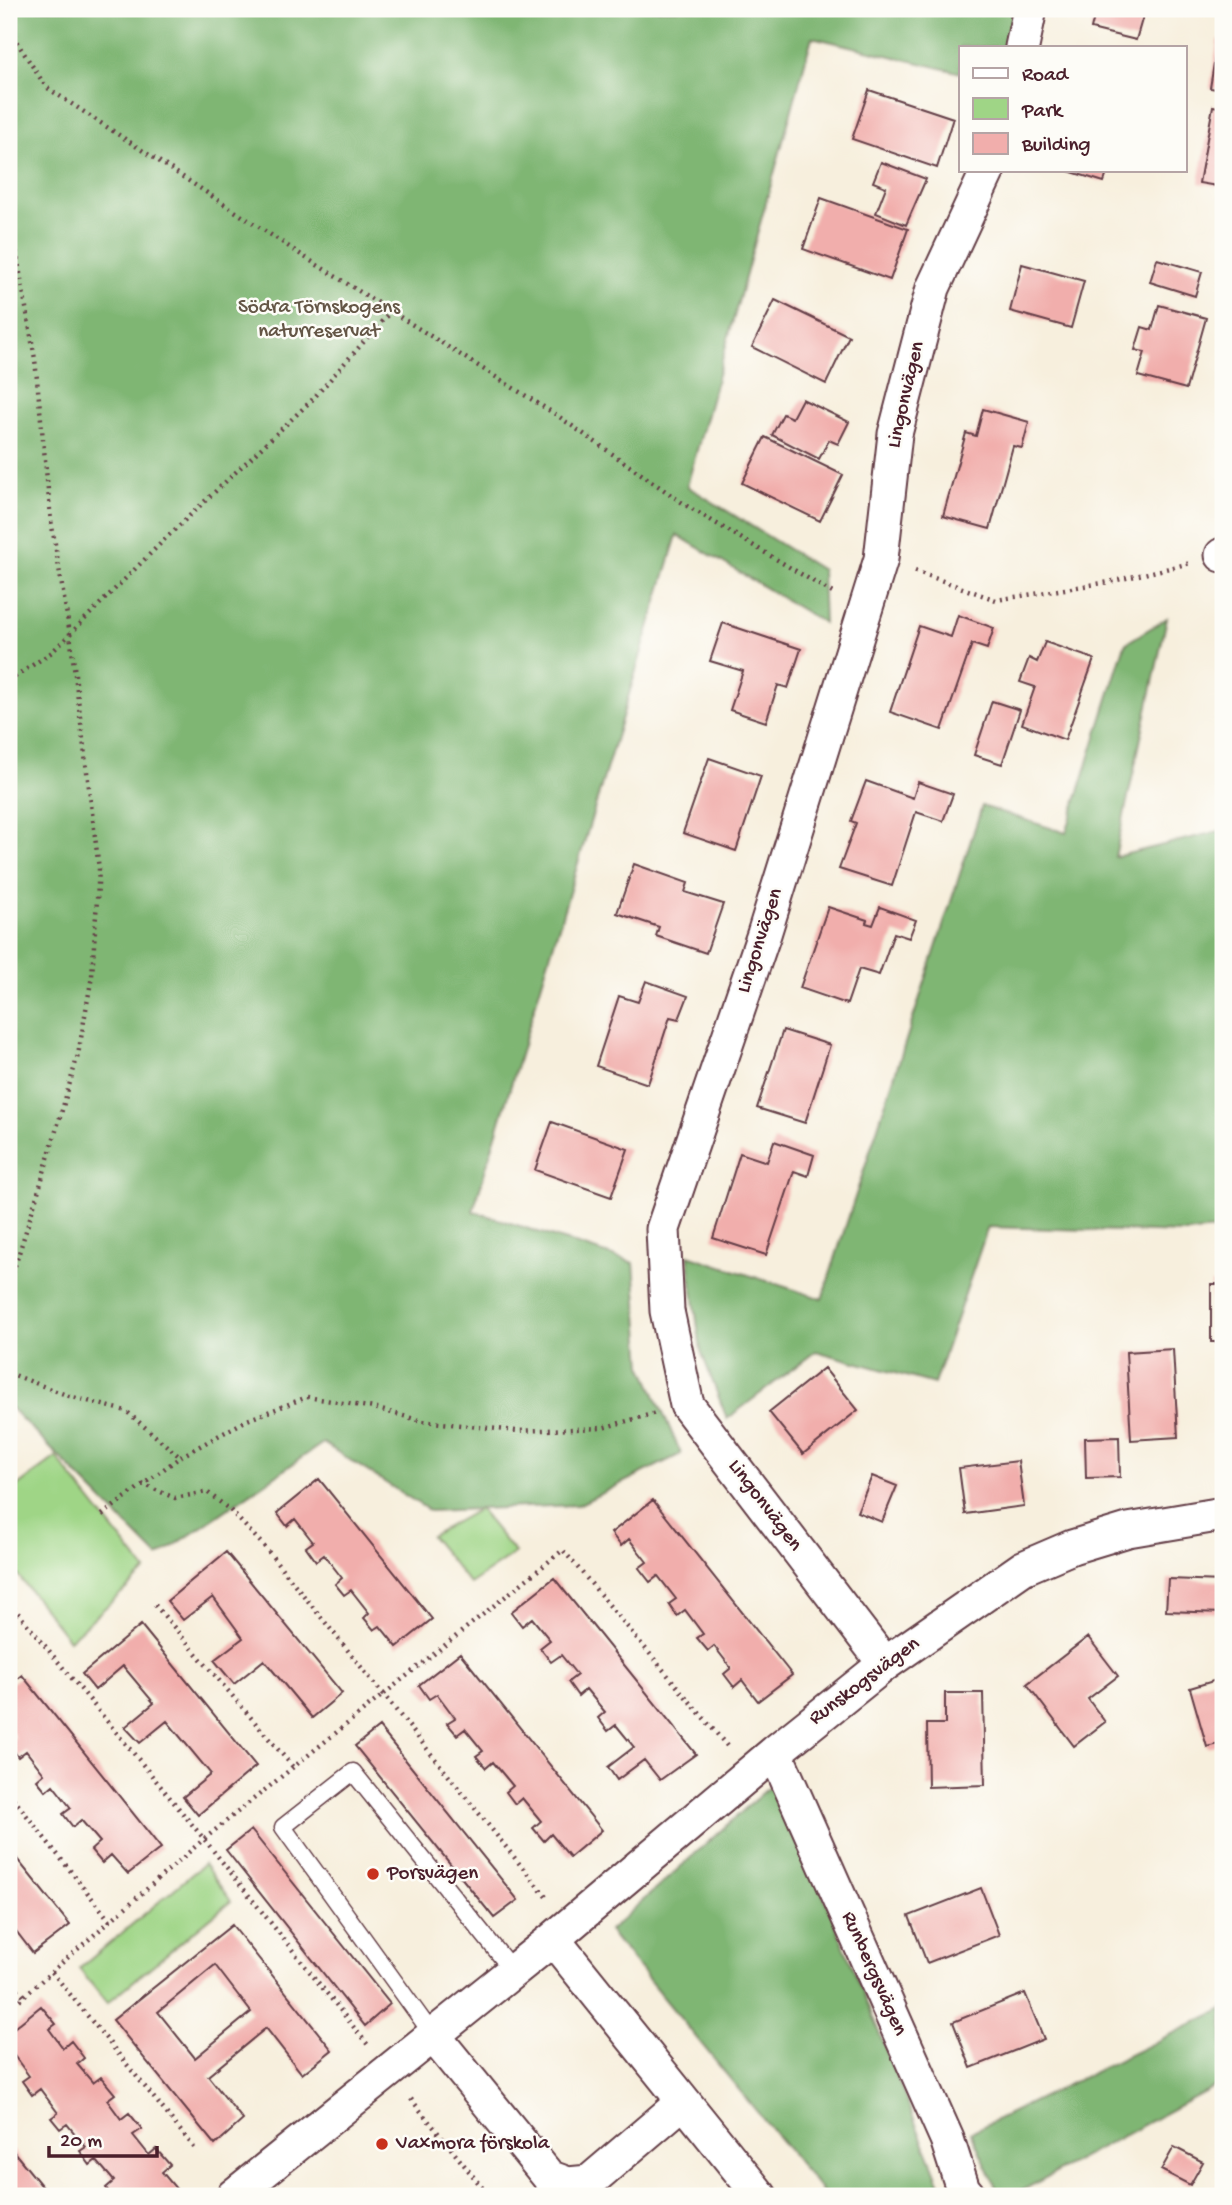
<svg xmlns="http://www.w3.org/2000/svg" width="1232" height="2205" font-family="'Gochi Hand',sans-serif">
<rect width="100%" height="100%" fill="#fdfcf7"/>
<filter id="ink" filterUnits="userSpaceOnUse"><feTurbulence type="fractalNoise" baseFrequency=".0143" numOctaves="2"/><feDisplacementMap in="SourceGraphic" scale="14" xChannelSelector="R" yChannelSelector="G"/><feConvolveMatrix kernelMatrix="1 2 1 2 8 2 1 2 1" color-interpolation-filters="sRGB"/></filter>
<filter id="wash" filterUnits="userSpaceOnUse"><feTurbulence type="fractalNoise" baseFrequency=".00686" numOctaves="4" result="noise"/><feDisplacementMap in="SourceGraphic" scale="28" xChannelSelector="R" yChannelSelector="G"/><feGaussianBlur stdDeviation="1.57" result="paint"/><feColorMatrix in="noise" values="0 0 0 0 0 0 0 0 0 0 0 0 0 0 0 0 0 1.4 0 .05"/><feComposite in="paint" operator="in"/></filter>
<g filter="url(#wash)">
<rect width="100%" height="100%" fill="#f7efdd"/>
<path fill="#9fd586" stroke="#747a58" stroke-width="2" d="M56,1457l90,114 -77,69 -60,-76v-71z
M479,1509l36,44 -45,31 -39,-48z
M204,1864l27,37 -124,102 -28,-34z"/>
<path fill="#7fb673" stroke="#646a4f" stroke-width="2" d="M9,9h1007l-8,38h-47v26l-149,-36 -125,449 135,84 2,53 -147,-88 -204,676 161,52 8,102 39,89 -103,51 -148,6 -107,-68 -165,114 -149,-151z
M1167,618l-52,239 108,-27v399l-37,4 -198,-6 -54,157 -118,-33 -89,68 -26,-68 -13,-96 134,44 160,-493 84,27 59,-189z
M777,1780l168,416h-119l-217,-265z
M1223,2009v73l-211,114h-12l-29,-64z"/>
<g id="blocks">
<path fill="#f1aeac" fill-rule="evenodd" d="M1096,9h49l-9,31 -45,-11z
M1218,39l5,1v50l-13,-2z
M869,90l84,28 -16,50 -85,-29z
M1213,106l10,2v79l-24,-4z
M881,162l45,17 -20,46 -30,-12 10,-26 -13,-5z
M1065,170h43l-4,12z
M821,198l87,31 -18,51 -87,-31z
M1157,259l45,13 -7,24 -45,-14z
M1022,264l62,17 -13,47 -61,-17z
M775,300l74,36 -23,48 -74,-37z
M1159,305l47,13 -20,71 -48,-13 7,-24 -10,-2 7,-23 10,3z
M802,399l47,23 -11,22 -9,-4 -10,19 -47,-24 11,-21 9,4z
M983,409l46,13 -7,26 -9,-2 -23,83 -47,-13 23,-83 10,3z
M765,437l78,38 -23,46 -78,-38z
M958,615l36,13 -7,21 -15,-5 -30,86 -52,-18 29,-86 32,11z
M723,623l78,26 -13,39 -10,-3 -12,37 -36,-12 13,-39 -33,-10z
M1045,642l49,17 -29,81 -43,-16 13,-37 -15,-5 9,-24 8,4z
M992,701l28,9 -18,54 -28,-9z
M1223,728v32h-1l-7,-30z
M709,758l52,18 -25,75 -53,-18z
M866,781l47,17 5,-16 35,12 -10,27 -27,-9 -24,74 -53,-17 17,-46 -5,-2z
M634,864l54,19 -3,9 38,12 -17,49 -50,-17 3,-9 -42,-14z
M828,907l39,13 -1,3 7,2 7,-18 36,13 -7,18 -15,-5 -15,42 -20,-6 -12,35 -47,-16z
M646,981l42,15 -9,23 -9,-2 -22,67 -52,-18 23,-70 19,6z
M783,1030l47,15 -25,78 -48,-15z
M552,1122l76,27 -17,48 -76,-27z
M774,1141l40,14 -6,21 -14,-5 -28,84 -53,-17 27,-85 27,9z
M1211,1284h12v58h-12z
M1173,1349l5,88 -47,3 -5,-88z
M824,1368l34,42 -55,44 -34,-42z
M1119,1437l1,40 -34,1 -1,-40z
M1018,1461l6,45 -59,8 -6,-46z
M872,1476l25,10 -15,36 -25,-10z
M319,1479l113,140 -35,28 -17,-21 -6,4 -10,-12 5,-5 -18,-23 -7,5 -9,-11 7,-6 -18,-23 -8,6 -10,-14 7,-5 -18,-23 -8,7 -10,-13z
M653,1500l139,175 -34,26 -16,-21 -8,7 -10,-13 7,-6 -17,-22 -6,5 -11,-13 6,-4 -18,-24 -8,6 -8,-12 7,-5 -18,-23 -8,6 -11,-14 8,-6 -18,-23 -8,7 -10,-13z
M226,1552l116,141 -30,25 -48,-58 -30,24 -20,-24 29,-22 -30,-41 -30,23 -16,-19z
M554,1578l142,176 -36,26 -16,-20 -27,20 -9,-13 26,-20 -18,-22 -8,6 -10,-13 7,-6 -19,-23 -8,7 -10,-14 9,-7 -16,-20 -10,7 -11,-14 10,-8 -18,-22 -10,8 -11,-14z
M1168,1579l55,2v32l-57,-2z
M141,1625l115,141 -58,49 -15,-18 28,-23 -44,-53 -27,22 -15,-16 29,-24 -31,-37 -28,24 -13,-16z
M1088,1637l30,39 -30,23 17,23 -31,24 -47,-62z
M460,1653l142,177 -32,27 -19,-23 -7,7 -11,-13 8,-7 -19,-23 -7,6 -9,-12 7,-6 -20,-24 -7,6 -10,-12 7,-5 -18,-22 -8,6 -10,-12 8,-5 -18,-24 -8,5 -10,-14z
M22,1675l139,173 -33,26 -17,-19 -9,8 -11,-13 9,-8 -19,-22 -8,7 -10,-13 8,-6 -18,-23 -7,6 -9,-11 7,-6 -18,-23 -8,6 -9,-13 6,-7 -6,-8v-44z
M1223,1678v65l-16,4 -17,-59z
M945,1693h38l2,92 -57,2 -1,-63h18z
M379,1727l139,173 -24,18 -139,-172z
M251,1830l139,174 -25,22 -139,-176z
M9,1849l61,76 -37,28 -17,-22 -7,6z
M981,1888l18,47 -72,28 -18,-47z
M232,1925l100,125 -30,24 -36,-46 -58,48 35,44 -28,25 -102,-125zM215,1965l36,47 -56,46 -37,-46z
M1025,1993l19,46 -73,29 -18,-46z
M41,2006l15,18 -7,5 14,19 8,-7 13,17 -7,6 16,19 8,-6 14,17 -8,6 14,19 8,-6 13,16 -9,6 16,20 7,-6 14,16 -8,7 16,19 -7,5h-59l-6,-8 8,-7 -18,-21 -6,5 -10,-14 6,-4 -19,-23 -7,5 -9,-11 7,-5 -18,-24 -8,6 -10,-14 7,-5 -17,-23 -3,2v-23z
M9,2146l41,50h-41z
M1174,2147l29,15 -13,23 -29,-15z"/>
</g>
</g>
<g filter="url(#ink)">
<use href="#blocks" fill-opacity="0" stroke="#643e46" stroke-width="2"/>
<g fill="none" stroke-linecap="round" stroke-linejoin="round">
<g stroke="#643e46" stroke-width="19">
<path id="service" d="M433,2035l-150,-208 70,-55 160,199"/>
</g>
<g stroke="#643e46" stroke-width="37">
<path id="minor" d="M1022,47l8,-38
M1222,555h1
M885,1664l-198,-259 -20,-94 -4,-82 101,-295 117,-375 14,-125 38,-146 55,-118
M775,1752l172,387 16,50 6,7
M553,1939l207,257
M433,2035l116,142 19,7 21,-2 94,-80
M233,2196l320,-257 222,-187 110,-88 138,-96 49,-21 56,-17 95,-16"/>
</g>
<path stroke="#643e46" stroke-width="4.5" stroke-dasharray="2 5" stroke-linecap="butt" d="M9,30l37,57 257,169 255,160 129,90 149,89
M9,210l26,149 16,161 19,114 29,235 -7,107 -14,79 -38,131 -31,99
M915,571l81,29 113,-18 82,-19
M9,681l43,-29 115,-115 145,-137 79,-89
M9,1373l60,23 57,15 54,46
M142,1484l33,14 32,-6 23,18 33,35 284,353
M102,1515l78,-58 67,-37 60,-23 67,11 48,13 95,10 85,-3 54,-15
M9,1602l195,237 164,206
M155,1605l138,162
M9,1793l101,128
M52,1972l145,179
M9,1978l15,19
M9,2009l195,-170 359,-289 164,196
M411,2099l78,97"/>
<use href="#service" stroke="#fff" stroke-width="16"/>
<use href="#minor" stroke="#fff" stroke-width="33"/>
</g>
</g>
<g fill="#c8321e" stroke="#fdfcf7" stroke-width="2.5">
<circle cx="373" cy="1874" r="7"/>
<circle cx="382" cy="2144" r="7"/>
</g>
<g text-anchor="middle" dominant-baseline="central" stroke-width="5" stroke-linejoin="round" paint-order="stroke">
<g font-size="21" fill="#645646" stroke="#fdfcf7">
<text x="319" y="308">Södra Törnskogens<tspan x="319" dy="24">naturreservat</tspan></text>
</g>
<g font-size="21" fill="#4a1f2b" stroke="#fdfcf7">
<text transform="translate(907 395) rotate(-77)">Lingonvägen</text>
<text transform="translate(761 941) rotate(-72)">Lingonvägen</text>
<text transform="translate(764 1506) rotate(53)">Lingonvägen</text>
<text transform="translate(865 1682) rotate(-37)">Runskogsvägen</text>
<text transform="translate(873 1974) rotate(66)">Runbergsvägen</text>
</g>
<g font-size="21" fill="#4a1f2b" stroke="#fdfcf7" text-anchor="start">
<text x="387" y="1874">Porsvägen</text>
<text x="396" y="2144">Vaxmora förskola</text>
</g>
</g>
<rect width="1232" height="2205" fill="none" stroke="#fdfcf7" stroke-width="35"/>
<rect x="959" y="46" width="228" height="126" fill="#fdfcf7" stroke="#b5a4a5" stroke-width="2"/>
<rect x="973" y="68" width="35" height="10" fill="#ffffff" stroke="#b5a4a5" stroke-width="2"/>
<text x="1022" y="80" font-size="21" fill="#4a1f2b">Road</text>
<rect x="973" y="98" width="35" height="21" fill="#9fd586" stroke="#b5a4a5" stroke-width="2"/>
<text x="1022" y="116" font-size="21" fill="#4a1f2b">Park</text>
<rect x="973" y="133" width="35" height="21" fill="#f1aeac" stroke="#b5a4a5" stroke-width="2"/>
<text x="1022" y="150" font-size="21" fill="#4a1f2b">Building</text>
<path d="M49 2146v10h108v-10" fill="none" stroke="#4a1f2b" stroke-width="3.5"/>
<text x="60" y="2146" font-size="21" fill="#4a1f2b" stroke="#fdfcf7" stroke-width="5" paint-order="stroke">20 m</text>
</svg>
